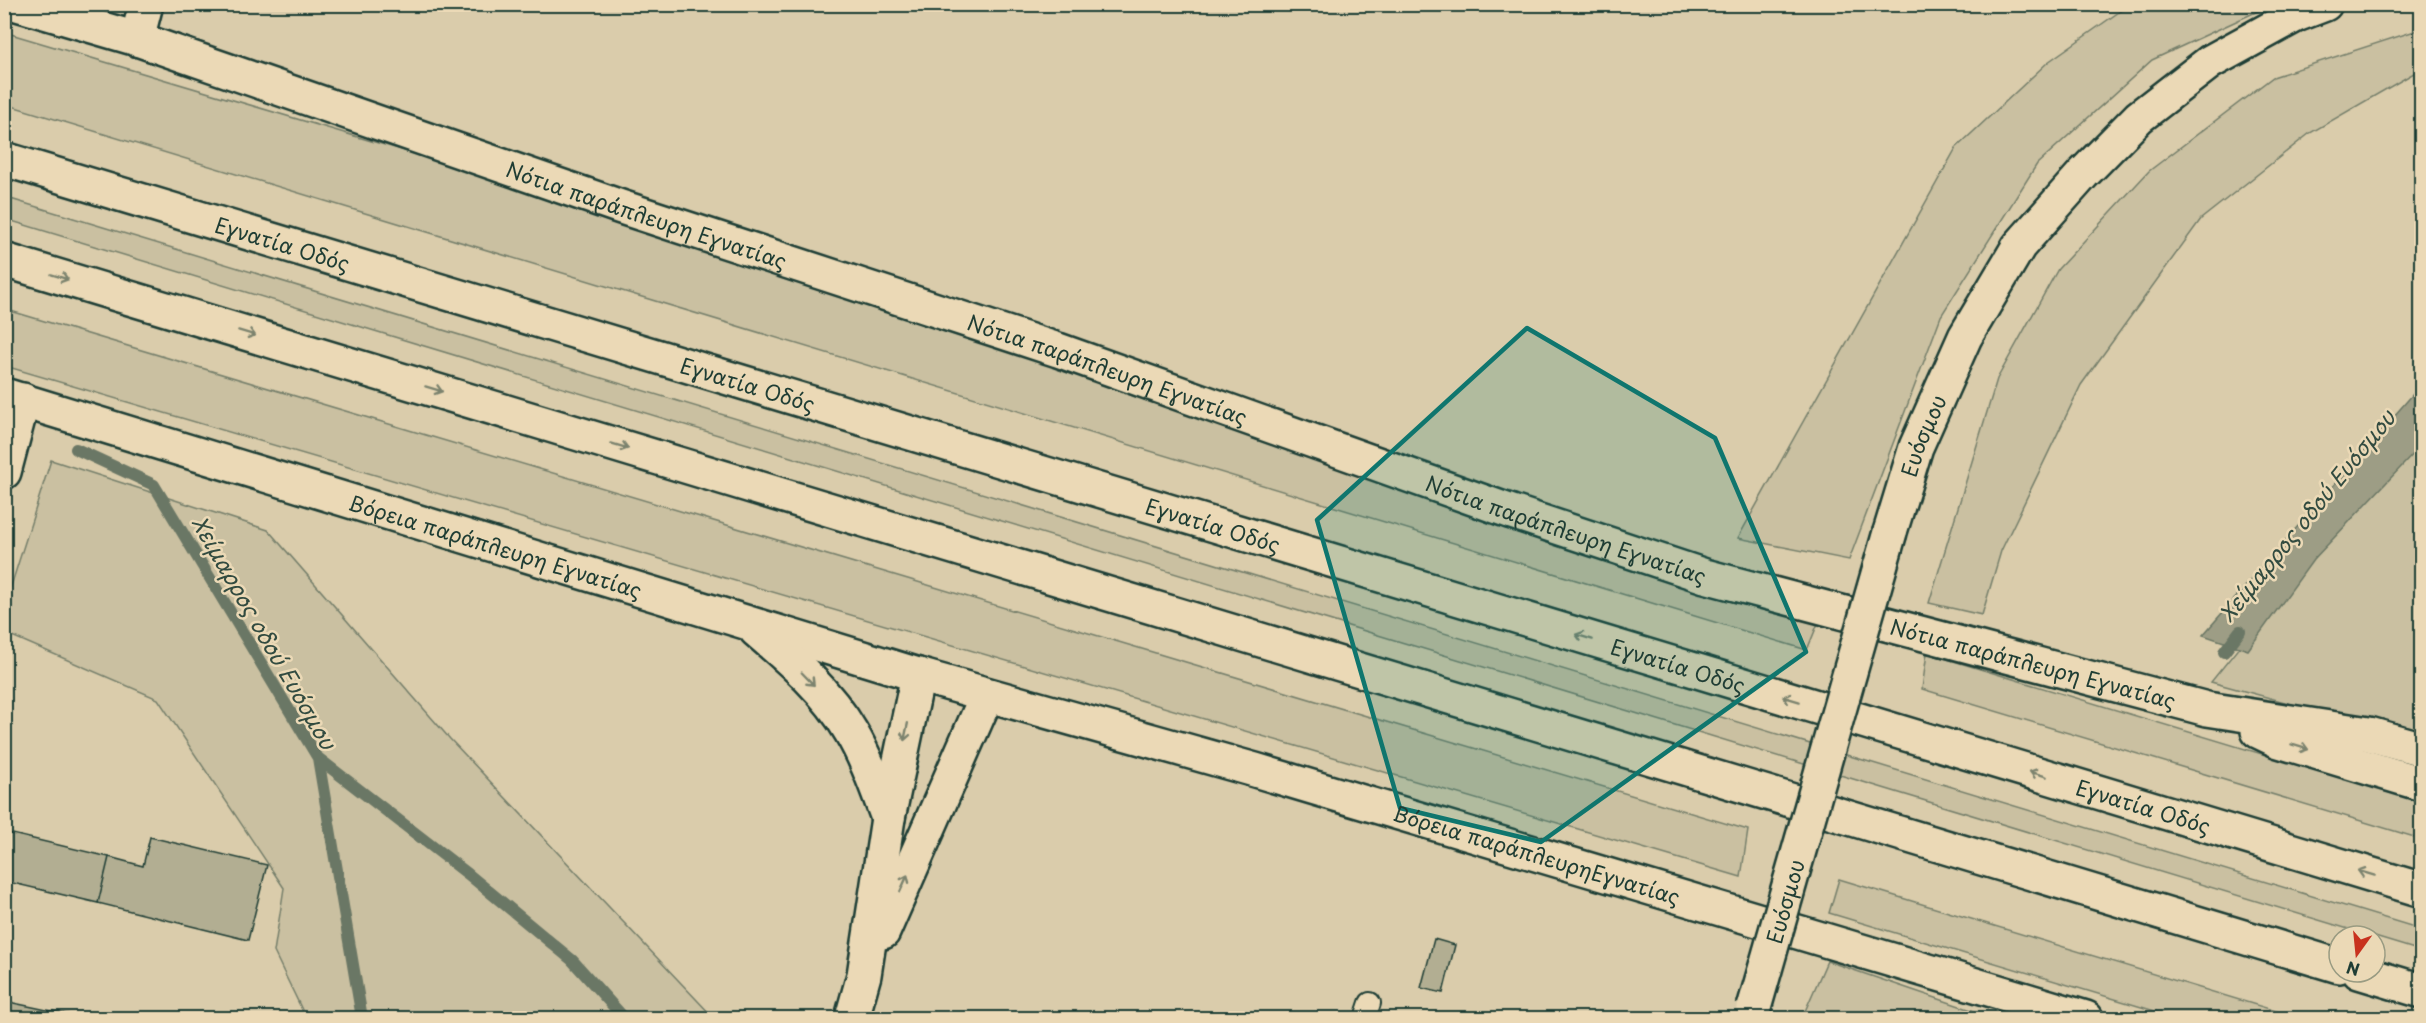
<svg xmlns="http://www.w3.org/2000/svg" width="2426" height="1023" font-family="'Playpen Sans',sans-serif">
<rect width="100%" height="100%" fill="#ebd9b6"/>
<filter id="ink" filterUnits="userSpaceOnUse"><feTurbulence type="fractalNoise" baseFrequency=".0167" numOctaves="2"/><feDisplacementMap in="SourceGraphic" scale="12" xChannelSelector="R" yChannelSelector="G"/><feConvolveMatrix kernelMatrix="1 2 1 2 8 2 1 2 1" color-interpolation-filters="sRGB"/></filter>
<g filter="url(#ink)">
<path fill="#daccab" fill-rule="evenodd" d="M5,5h2416v1013h-2416zM2339,936h36v36h-36z"/>
<path fill="#cac0a1" stroke="#747e6a" stroke-width="1.5" d="M2129,5h142l-119,55 -115,104 -96,152 -92,244 -111,-22 218,-390 92,-86z
M2421,29v40l-111,64 -109,86 -120,166 -80,166 -19,64 -53,-12 68,-224 61,-110 91,-98 124,-94z
M4,32l1095,325 443,184 281,70 -16,39 -1802,-546z
M4,197l2417,732v22l-2416,-732z
M4,309l1744,521 -7,47 -1736,-511z
M2421,421v318l-210,-57z
M51,460l217,70 182,209 264,279h-408l-32,-66 10,-64 -126,-189 -153,-66v-28z
M1927,653l494,149v37l-499,-150z
M1839,879l460,139h-121l-349,-105z
M1827,961l168,57h-193z"/>
<path fill="#9d9d85" stroke="#6b7765" stroke-width="1.5" d="M2421,385v61l-108,114 -65,90 -45,-15z"/>
<g fill="none" stroke-linecap="round" stroke-linejoin="round">
<path stroke="#6b7765" stroke-width="12" d="M76,449l78,36 164,273 44,260
M2224,652l16,-21
M318,758l150,116 104,86 52,58"/>
</g>
<path fill="#b2ae92" stroke="#1f3d34" stroke-width="1.5" d="M4,832l105,25 -11,46 -94,-22z
M150,837l117,28 -19,75 -150,-37 11,-46 34,9z
M1434,939l21,6 -12,48 -22,-5z
M4,1001l81,17h-81z"/>
<g fill="none" stroke-linecap="round" stroke-linejoin="round">
<g stroke="#1f3d34" stroke-width="24">
<path id="service" d="M1365,1018l5,-15"/>
</g>
<g stroke="#1f3d34" stroke-width="38">
<path id="minor" d="M137,39l9,-35
M4,472l19,-72"/>
</g>
<g stroke="#1f3d34" stroke-width="38">
<g id="tertiary">
<path id="s1" d="M17,4l120,35 484,168 437,143 454,162 193,64 502,133 162,25 53,15"/>
<path id="s2" d="M4,395l914,280 337,95 831,248"/>
<path d="M756,630c35,30 72,62 95,102 16,27 26,57 37,86"/>
<path d="M2258,731l21,10 143,43"/>
<path d="M883,932l104,-237"/>
<path d="M852,1018l12,-43 24,-157 30,-143"/>
</g>
</g>
<g stroke="#1f3d34" stroke-width="38">
<g id="secondary">
<path id="s3" d="M1890,532l26,-85 49,-110 54,-91 64,-72 56,-57 71,-55 86,-47 29,-11"/>
</g>
</g>
<g stroke="#1f3d34" stroke-width="38">
<g id="motorway">
<path id="s4" d="M4,159l2418,731"/>
<path d="M4,260l2335,706"/>
<path d="M2359,972l63,19"/>
</g>
</g>
<use href="#service" stroke="#ebd9b6" stroke-width="20"/>
<use href="#minor" stroke="#ebd9b6" stroke-width="33"/>
<use href="#tertiary" stroke="#ebd9b6" stroke-width="33"/>
<use href="#secondary" stroke="#ebd9b6" stroke-width="33"/>
<use href="#motorway" stroke="#ebd9b6" stroke-width="33"/>
<g stroke="#1f3d34" stroke-width="38" stroke-linecap="butt">
<g id="secondary-bridge">
<path id="s5" d="M1754,1008l136,-476"/>
</g>
</g>
<use href="#secondary-bridge" stroke="#ebd9b6" stroke-width="33"/>
</g>
<defs><path id="oneway-shaft" d="M-6 0H5M1.5-3L5.5 0L1.5 3" fill="none" stroke-width="1.6" stroke-linecap="round" stroke-linejoin="round" transform="scale(1.5)"/></defs>
<g stroke="#7b836e">
<use href="#oneway-shaft" transform="translate(60 277) rotate(17)"/>
<use href="#oneway-shaft" transform="translate(247 333) rotate(17)"/>
<use href="#oneway-shaft" transform="translate(434 389) rotate(17)"/>
<use href="#oneway-shaft" transform="translate(620 446) rotate(17)"/>
<use href="#oneway-shaft" transform="translate(1584 637) rotate(-163)"/>
<use href="#oneway-shaft" transform="translate(808 679) rotate(46)"/>
<use href="#oneway-shaft" transform="translate(1791 699) rotate(-163)"/>
<use href="#oneway-shaft" transform="translate(906 732) rotate(102)"/>
<use href="#oneway-shaft" transform="translate(2300 747) rotate(17)"/>
<use href="#oneway-shaft" transform="translate(2038 774) rotate(-163)"/>
<use href="#oneway-shaft" transform="translate(2366 873) rotate(-163)"/>
<use href="#oneway-shaft" transform="translate(904 883) rotate(-66)"/>
</g>
</g>
<path fill="#0f766e" fill-opacity="0.2" stroke="#0f766e" stroke-width="4.5" stroke-linejoin="round" d="M1527,328l188,110 91,214 -265,190 -141,-34 -83,-288z"/>
<g text-anchor="middle" dominant-baseline="central" stroke-width="5" stroke-linejoin="round" paint-order="stroke">
<g font-size="21" fill="#1f3d34" stroke="#ebd9b6">
<text stroke="none"><textPath href="#s1" startOffset="664">Νότια παράπλευρη Εγνατίας</textPath></text>
<text stroke="none"><textPath href="#s4" startOffset="291">Εγνατία Οδός</textPath></text>
<text stroke="none"><textPath href="#s1" startOffset="1150">Νότια παράπλευρη Εγνατίας</textPath></text>
<text stroke="none"><textPath href="#s4" startOffset="777">Εγνατία Οδός</textPath></text>
<text stroke="none"><textPath href="#s3" startOffset="102">Ευόσμου</textPath></text>
<text stroke="none"><textPath href="#s4" startOffset="1263">Εγνατία Οδός</textPath></text>
<text stroke="none"><textPath href="#s1" startOffset="1636">Νότια παράπλευρη Εγνατίας</textPath></text>
<text stroke="none"><textPath href="#s2" startOffset="514">Βόρεια παράπλευρη Εγνατίας</textPath></text>
<text stroke="none"><textPath href="#s1" startOffset="2122">Νότια παράπλευρη Εγνατίας</textPath></text>
<text stroke="none"><textPath href="#s4" startOffset="1749">Εγνατία Οδός</textPath></text>
<text stroke="none"><textPath href="#s4" startOffset="2235">Εγνατία Οδός</textPath></text>
<text stroke="none"><textPath href="#s2" startOffset="1600">Βόρεια παράπλευρηΕγνατίας</textPath></text>
<text stroke="none"><textPath href="#s5" startOffset="111">Ευόσμου</textPath></text>
</g>
<g font-size="22" font-style="italic" fill="#324b40" stroke="#ebd9b6">
<text transform="translate(2306 515) rotate(-51)">Χείμαρρος οδού Ευόσμου</text>
<text transform="translate(265 632) rotate(60)">Χείμαρρος οδού Ευόσμου</text>
</g>
</g>
<rect width="2426" height="1023" fill="none" stroke="#ebd9b6" stroke-width="24"/>
<rect x="12" y="12" width="2402" height="999" fill="none" stroke="#1f3d34" stroke-width="2" filter="url(#ink)"/>
<g transform="translate(2357 954) rotate(195)"><circle r="28" fill="#ebd9b6" stroke="#999b82" stroke-width="1.5"/>
<path d="M0-4.5L10 22L0 15L-10 22Z" fill="#c8321e"/>
<text y="-9" font-size="16" font-weight="bold" text-anchor="middle" fill="#1f3d34">N</text>
</g>
</svg>
